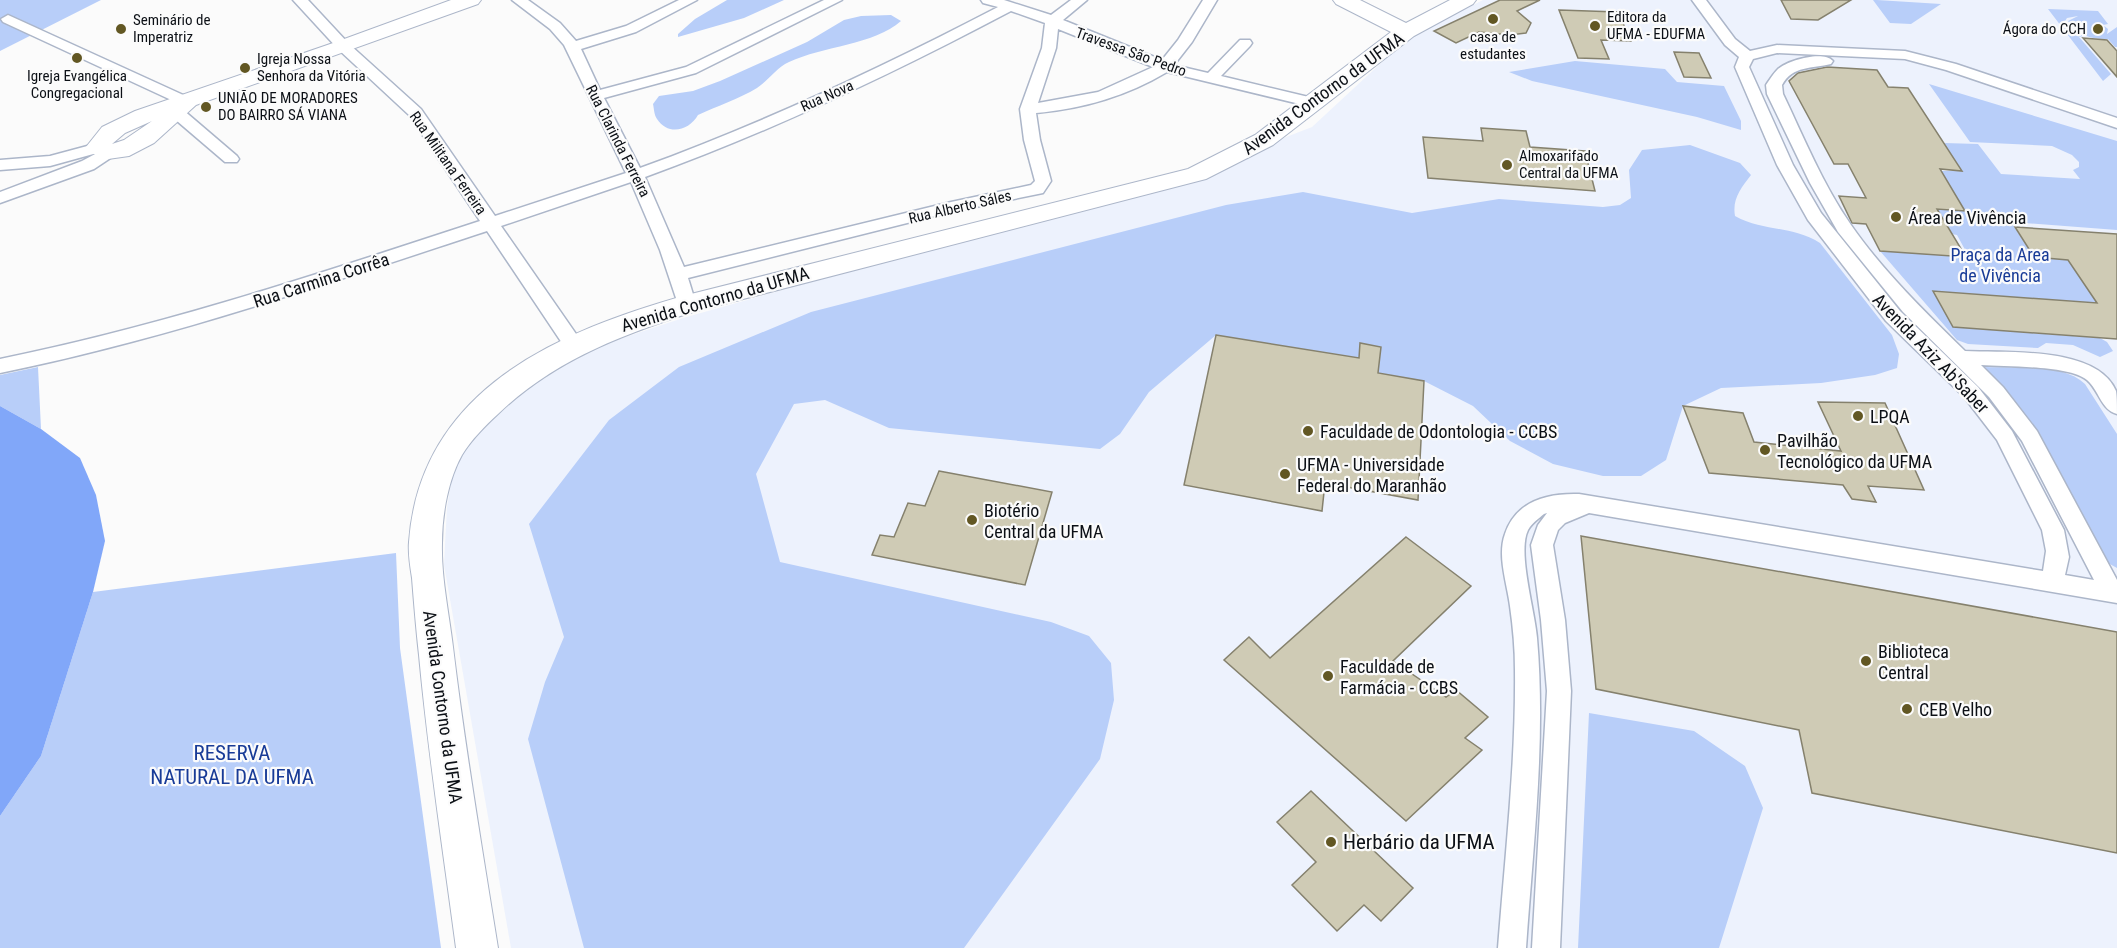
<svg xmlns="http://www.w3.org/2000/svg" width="2117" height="948" font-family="'Roboto Condensed',sans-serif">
<rect width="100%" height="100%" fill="#fbfbfb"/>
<path fill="#edf2fd" d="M1483,0h634v948h-1606l-67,-383 3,-58 11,-66 80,-75 145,-48 492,-138 137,-53 96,-89z"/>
<path fill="#b8cef9" d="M0,0h101l-101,51z
M727,0h57l-40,18 -66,19v-3l17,-15z
M1873,0h4l64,4 -30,20 -21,-1z
M2048,9l50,2 10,13 -5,1 5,4 -1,5 10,-7v20h-2l-7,-8c-15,1 -32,-4 -40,-18l10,-5 -11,2 -2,3 4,6 14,9 -4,1 32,37 -8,7z
M891,15l10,6c-27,24 -78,25 -112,41 -13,6 -20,18 -32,26 -18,11 -40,18 -59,27 -9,16 -30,21 -41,4 -3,-4 -3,-11 -4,-15l6,-8 34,-5 27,-10 87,-39 37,-22 17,-4z
M1575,61l90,8 12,13 47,4 17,35v9l-44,-13 -165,-36 -23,-9z
M1929,84l188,57v89l-106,-8 23,35 34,3 29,43 -164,-12 20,36 147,11 7,4 6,9 -13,6 -27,-12 -27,-2 -8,5 -70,-4 -11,-4 -77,-89 89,6 -12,-22 -5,-1 -41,-63h51l-18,-28 34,1 23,30 79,5 -7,-9 6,-3v-5l-7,-7 -20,-9 -82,-4z
M1690,145l50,18 11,12c-10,13 -19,24 -16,41 29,16 56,9 85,27l72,92 7,19 -2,14 -22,7 -54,8 -100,5 -38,18 -17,54 -25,16h-38l-50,-12 -43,-23 -37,-35 -49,-25 -46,-8 3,-26 -21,-3 -1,14 -143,-23 -67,57 -29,42 -20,15 -211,-21 -64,-28 -31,4 -38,70 24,88 271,60 38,14 22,27 3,37 -14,59 -136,189h-380l-56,-209 17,-57 19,-45 -35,-113 80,-104 70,-53 132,-55 415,-107 77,-13 109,21 87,-14 104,8 17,-2 11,-7 -2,-28 13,-20z
M38,367l3,62 -41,-23v-31z
M1985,367c29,1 78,-4 100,17l32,50v134l-9,-5 -77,-141z
M396,553l4,95 41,300h-441v-132l41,-60 52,-164z
M1589,713l105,18 51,35 18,42 -44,140h-141z"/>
<path fill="#81a7f9" d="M0,406l41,23 39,29 16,37 9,46 -12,51 -52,164 -41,60z"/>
<path fill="#cfcbb5" stroke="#85816d" stroke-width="1.5" d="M1500,0h40l-23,11 14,12 -5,10 -16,2 -31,-3 -23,11 -22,-12z
M1781,0h70l-33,20 -27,-1z
M1559,10l59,2 13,29 -30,-1 8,19 -31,-1z
M2083,38l24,2 10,11v26z
M1674,52l25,1 12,25 -27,-1z
M1827,67l50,3 11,17 20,1 54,83 -22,-2 25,42 -28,-2 29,48 -86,-6 -14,-27 -14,-1 -13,-27 27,2 -18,-34h-14l-45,-83 9,-8z
M1481,128l45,3 4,16 55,4 10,40 -167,-13 -5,-41 60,4z
M2015,227l102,7v105l-164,-12 -20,-36 164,12 -29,-43 -34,-3z
M1216,335l143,23 1,-15 21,4 -3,26 46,8 -6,119 -93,-17 -3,28 -138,-26z
M1818,402l67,1 39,87 -56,-4 8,16 -24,-3 -9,-14 -134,-12 -26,-67 60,7 11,29 87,9z
M939,471l113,21 -27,93 -153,-30 8,-20 14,2 14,-34 17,3z
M1581,536l536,96v221l-305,-60 -13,-63 -203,-41z
M1406,537l65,49 -78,75 53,36 10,-7 32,27 -23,21 17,12 -76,71 -182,-161 25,-23 21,21z
M1311,791l102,97 -32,33 -17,-16 -27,26 -45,-46 24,-23 -39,-40z"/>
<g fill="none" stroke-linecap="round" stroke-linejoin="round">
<g stroke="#acb6c9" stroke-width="3">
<path id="street" d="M293,0h15l41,44 72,65 74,107 131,-43 -62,-128 -14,-16 -38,-29h16l32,23 16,18 50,-15 53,-26h18l-61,32 -55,17 19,41 86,-23 138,-67h18l-146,73 -92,25 36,70c124,-45 241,-100 358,-161l-15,-4 -2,-3h23l47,15 20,-15h16l-24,20 99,40 16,-20 25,-40h14l-25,42 -18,23 34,8 32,-33h10l2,3 -2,3 -29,30 96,23 3,3 -8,5 -145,-35c-40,24 -85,37 -131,41l4,27 11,41 -8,12 -92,19 -263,66 8,26 -2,4 -7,2 -7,-2 -2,-4 -18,-54 -29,-68 -130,44 82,118 -3,5 -7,2 -7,-2 -79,-118c-161,53 -320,108 -487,142v-14c164,-33 321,-86 480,-138l-71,-106 -70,-65zM1011,11l34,12 -3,25 -22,61 4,31 11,41 -4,4 -80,17 -267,65 -39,-90c127,-46 247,-103 366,-166zM1058,29l95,38 -55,25 -60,11 18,-55z
M1692,0h14l29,39 15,12 27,-6 128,6 51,13 161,54v10l-171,-58 -41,-11 -128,-6 -24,6 -4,8 44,98 28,48 79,98 78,76 34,44 52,99 5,27 -4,18 29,5 -72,-139 -33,-44 -86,-85 -65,-80 -28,-49 -43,-89 -1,-9c4,-6 7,-11 12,-16 11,-9 45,-19 55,-8l-2,3c-19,5 -38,1 -49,21l1,9c21,44 40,91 68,131 31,45 74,87 114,126 42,2 132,-5 151,40 1,6 1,17 1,23 -16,-4 -18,-24 -30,-34 -18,-15 -81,-13 -106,-15l22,22 34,44 80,149v23l-528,-90 -24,10 -7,7 -5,15 12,75 6,71 -11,257h-28l15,-257 -6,-71 -10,-75 7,-20 9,-12 -3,1c-6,5 -12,9 -16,16 -11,22 7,81 9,108 9,103 -4,208 -11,310h-28c7,-92 18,-185 17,-278 0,-22 -2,-43 -5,-64 -3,-23 -13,-50 -5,-72 11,-33 42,-41 74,-40l464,77 3,-20 -4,-21 -45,-90 -33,-43 -78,-76 -78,-101 -31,-55 -42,-98 4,-10 -14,-12z
M8,15l184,84 3,3 -8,5 -5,-2 -179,-83 -2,-3z
M176,107l6,2 55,47 2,3 -2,3h-12l-55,-47 -2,-3 2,-3z
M91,145l6,2 2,3 -2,3 16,-7 8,5 -27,18 -94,34v-11l82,-31 15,-8 -47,13 -50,4v-10l50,-4z"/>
</g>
<g stroke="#acb6c9" stroke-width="2">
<path id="secondary" d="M451,0h30l-3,4 -282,101 -42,38 -25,13 -21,3 -19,-7 -3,-5 16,-20 33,-16 201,-69zM152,121l-28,19 -12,4 13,-11z
M1333,0h27l46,23 44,-23h26l-3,4 -59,32 -141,109 -67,34 -513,133c-72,23 -140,49 -195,102 -13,12 -27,26 -36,41 -14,25 -20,60 -20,88 -1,34 7,70 11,104 12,101 29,201 45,301h-42c-13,-98 -28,-195 -37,-293 -3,-26 -5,-52 -7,-77 -2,-12 -4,-25 -3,-36 11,-153 150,-211 278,-247l501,-126 67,-34 136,-103 -55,-28z"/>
</g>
<use href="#street" fill="#fff" fill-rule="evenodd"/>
<use href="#secondary" fill="#fff" fill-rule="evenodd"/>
</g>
<g fill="#625723" stroke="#fbfbfb" stroke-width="2">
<circle cx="1493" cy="19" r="6"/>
<circle cx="1595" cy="26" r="6"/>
<circle cx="121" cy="29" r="6"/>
<circle cx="2098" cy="29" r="6"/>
<circle cx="77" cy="58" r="6"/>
<circle cx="245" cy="68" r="6"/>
<circle cx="206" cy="107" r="6"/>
<circle cx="1507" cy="165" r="6"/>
<circle cx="1896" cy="217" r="6"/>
<circle cx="1858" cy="416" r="6"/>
<circle cx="1308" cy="431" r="6"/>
<circle cx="1765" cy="450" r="6"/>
<circle cx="1285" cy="474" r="6"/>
<circle cx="972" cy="520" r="6"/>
<circle cx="1866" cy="661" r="6"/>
<circle cx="1328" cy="676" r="6"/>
<circle cx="1907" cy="709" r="6"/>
<circle cx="1331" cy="842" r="6"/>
</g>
<g text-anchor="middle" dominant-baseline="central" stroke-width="4.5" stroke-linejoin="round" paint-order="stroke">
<g font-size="15" fill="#0c1016" stroke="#fbfbfb" text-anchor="start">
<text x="1607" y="17">Editora da<tspan x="1607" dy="17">UFMA - EDUFMA</tspan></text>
<text x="133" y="20">Seminário de<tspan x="133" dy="17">Imperatriz</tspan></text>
<text x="2086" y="29" text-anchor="end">Ágora do CCH</text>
<text x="1493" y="37" text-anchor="middle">casa de<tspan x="1493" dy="17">estudantes</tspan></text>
<text x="257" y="59">Igreja Nossa<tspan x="257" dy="17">Senhora da Vitória</tspan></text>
<text x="77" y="76" text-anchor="middle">Igreja Evangélica<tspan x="77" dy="17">Congregacional</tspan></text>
<text x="218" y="98">UNIÃO DE MORADORES<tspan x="218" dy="17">DO BAIRRO SÁ VIANA</tspan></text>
<text x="1519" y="156">Almoxarifado<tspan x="1519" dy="17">Central da UFMA</tspan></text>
</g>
<g font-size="15" fill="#0c1016" stroke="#fbfbfb">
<text transform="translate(1131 52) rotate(20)">Travessa São Pedro</text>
<text transform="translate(827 96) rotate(-24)">Rua Nova</text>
<text transform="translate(618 141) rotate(63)">Rua Clarinda Ferreira</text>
<text transform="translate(448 163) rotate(55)">Rua Militana Ferreira</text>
<text transform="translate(960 207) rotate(-13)">Rua Alberto Sáles</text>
</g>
<g font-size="18" fill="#0c1016" stroke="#fbfbfb">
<text transform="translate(1323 93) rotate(-36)">Avenida Contorno da UFMA</text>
<text transform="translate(321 280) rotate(-18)">Rua Carmina Corrêa</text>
<text transform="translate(715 299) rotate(-16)">Avenida Contorno da UFMA</text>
<text transform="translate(1931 353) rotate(46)">Avenida Aziz Ab'Saber</text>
<text transform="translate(443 707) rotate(82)">Avenida Contorno da UFMA</text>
</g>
<g font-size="18" fill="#0c1016" stroke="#fbfbfb" text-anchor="start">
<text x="1908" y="217">Área de Vivência</text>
<text x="1870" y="416">LPQA</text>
<text x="1320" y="431">Faculdade de Odontologia - CCBS</text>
<text x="1777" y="440">Pavilhão<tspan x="1777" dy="21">Tecnológico da UFMA</tspan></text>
<text x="1297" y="464">UFMA - Universidade<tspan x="1297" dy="21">Federal do Maranhão</tspan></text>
<text x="984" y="510">Biotério<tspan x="984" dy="21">Central da UFMA</tspan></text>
<text x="1878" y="651">Biblioteca<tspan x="1878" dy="21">Central</tspan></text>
<text x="1340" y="666">Faculdade de<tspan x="1340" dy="21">Farmácia - CCBS</tspan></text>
<text x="1919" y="709">CEB Velho</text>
</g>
<g font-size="18" fill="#183b97" stroke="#fbfbfb">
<text x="2000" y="254">Praça da Area<tspan x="2000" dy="21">de Vivência</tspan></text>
</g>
<g font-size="21" fill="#183b97" stroke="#fbfbfb">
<text x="232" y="753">RESERVA<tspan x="232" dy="24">NATURAL DA UFMA</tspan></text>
</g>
<g font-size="21" fill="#0c1016" stroke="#fbfbfb" text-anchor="start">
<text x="1343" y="842">Herbário da UFMA</text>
</g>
</g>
</svg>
